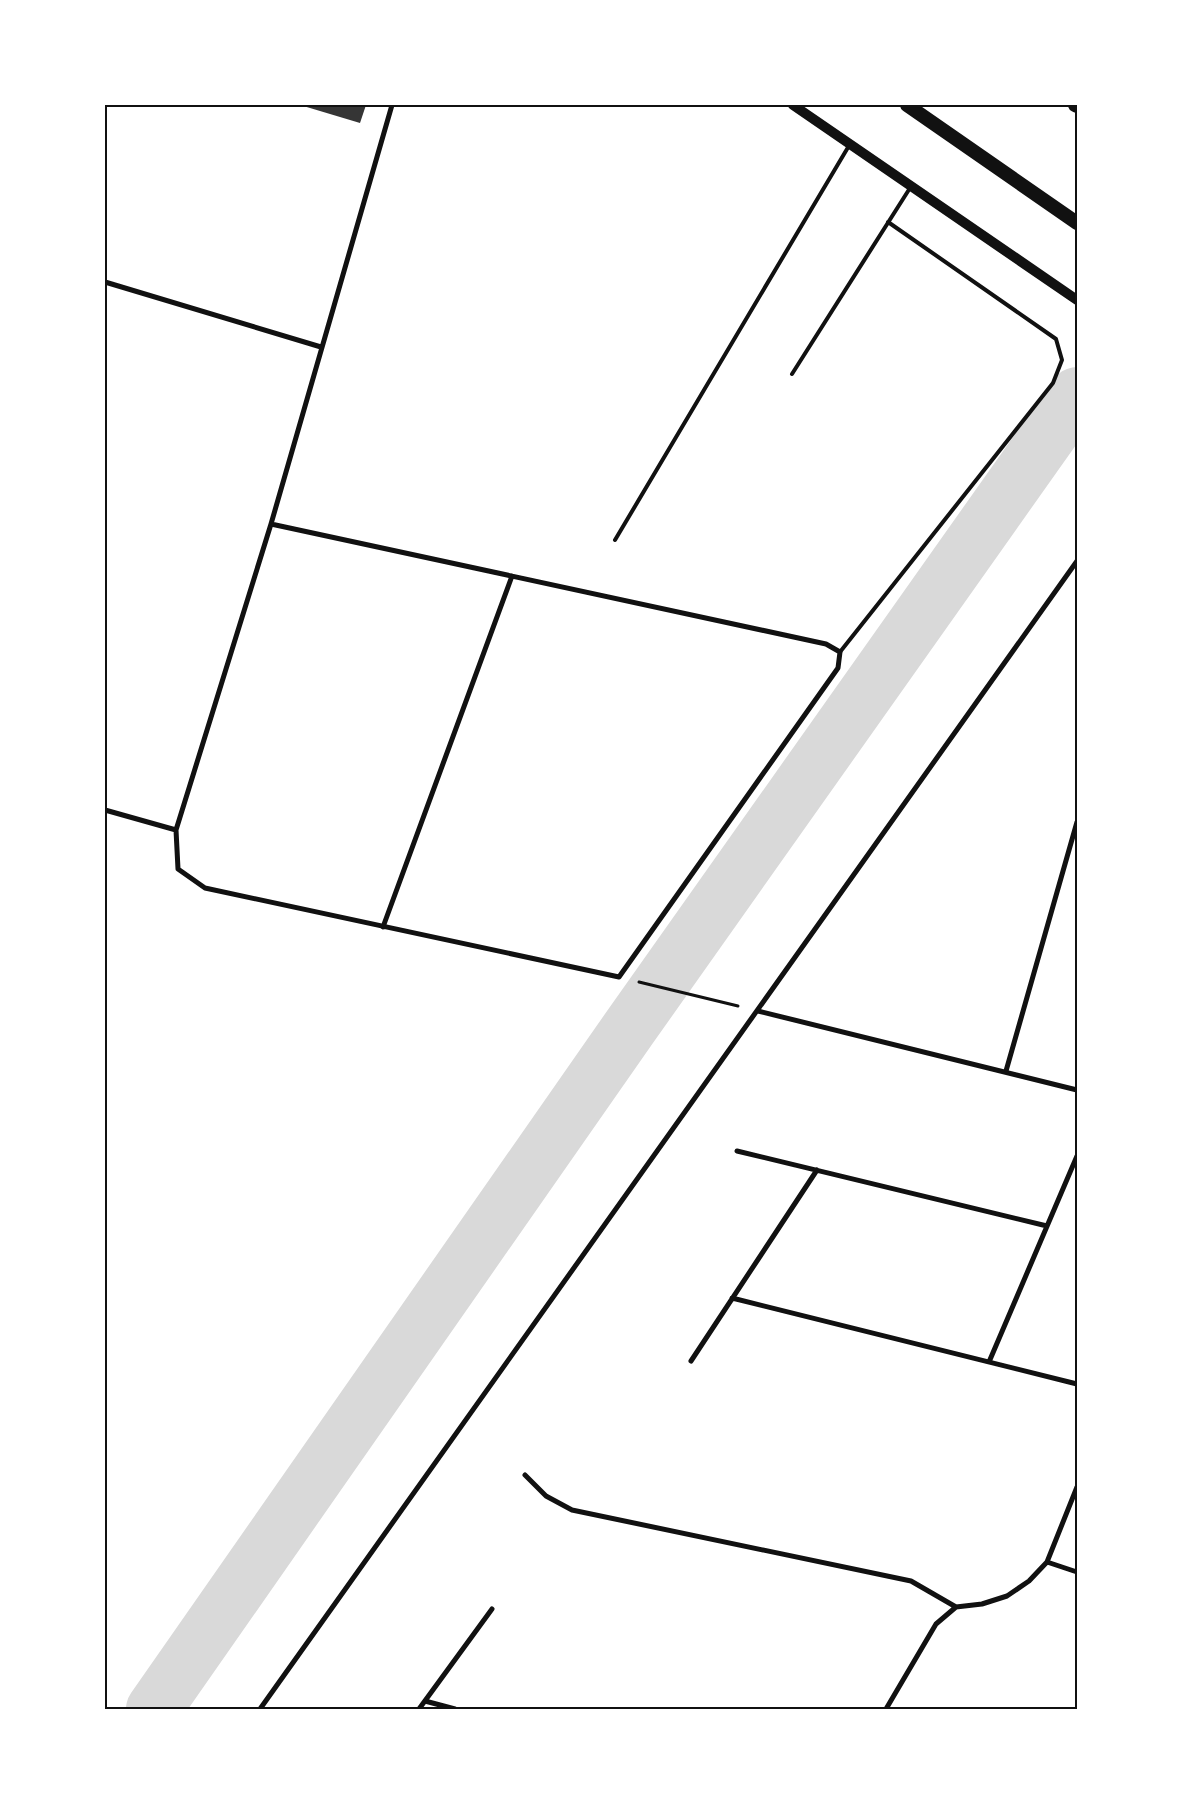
<svg xmlns="http://www.w3.org/2000/svg" width="1182" height="1814" font-family="Roboto,sans-serif">
<rect width="100%" height="100%" fill="#fff"/>
<g fill="none" stroke-linecap="round" stroke-linejoin="round">
<path stroke="#d9d9d9" stroke-width="56" d="M154,1709l476,-682 447,-632"/>
</g>
<path fill="#353535" d="M300,105h66l-6,18z"/>
<g fill="none" stroke-linecap="round" stroke-linejoin="round">
<path stroke="#111" stroke-width="3" d="M639,982l99,24"/>
<path stroke="#111" stroke-width="4" d="M792,374l118,-186
M615,540l235,-396
M840,652l213,-269 9,-23 -6,-21 -168,-117"/>
<path stroke="#111" stroke-width="5" d="M105,282l216,65
M271,524l555,120 14,8 -2,16 -219,309 -414,-89 -27,-19 -2,-39 95,-306 121,-419
M105,810l71,20
M383,927l129,-351
M758,1011l319,79
M1006,1071l71,-249
M737,1151l310,75
M732,1298l345,86
M691,1361l126,-191
M989,1362l88,-206
M525,1475l21,21 26,14 339,71 45,26
M1047,1562l30,10
M956,1607l26,-3 25,-8 22,-15 18,-19 30,-75
M425,1701l30,8
M260,1709l817,-1148
M419,1709l73,-100
M886,1709l50,-85 20,-17"/>
<path stroke="#111" stroke-width="10" d="M793,105l284,195"/>
<path stroke="#111" stroke-width="14" d="M907,105l170,118
M1075,105l2,1"/>
</g>
<rect width="1182" height="1814" fill="none" stroke="#ffffff" stroke-width="212"/>
<rect x="106" y="106" width="970" height="1602" fill="none" stroke="#111" stroke-width="2"/>
</svg>
